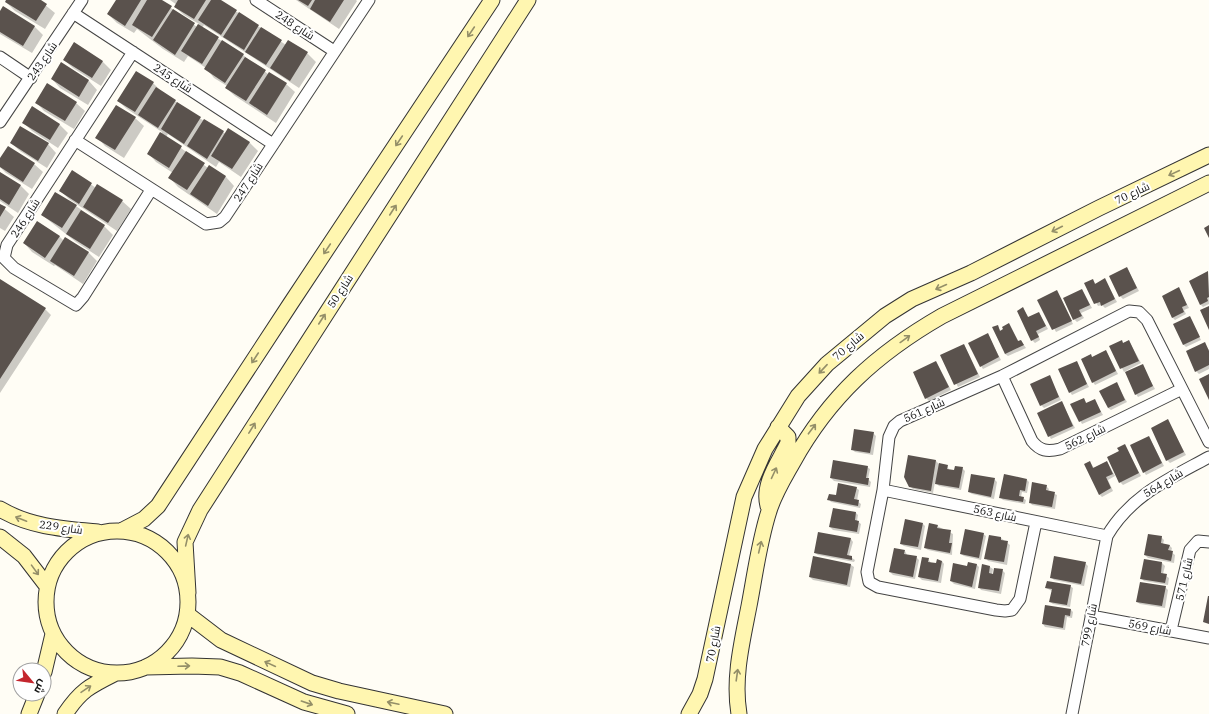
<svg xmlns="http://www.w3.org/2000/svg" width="1209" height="714" font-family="'IBM Plex Serif',Cairo,serif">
<rect width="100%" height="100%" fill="#fffdf5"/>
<path fill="#0003" d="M8,0h31l16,13 -10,16 -30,-18 -9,-9z
M117,0h43l37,27 2,-3 -15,-9 -9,-8 2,-2 -7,-5h49l67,45 3,-4 18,12 9,9 -17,26 -95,-63 -2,3 41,27 25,19 18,10 9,8 -19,31 -41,-27 -9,-8 1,-2 -13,-8 -8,-10 -18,-12 -4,6 -21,-13 -26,-20 -3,4 -17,-10 -9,-9z
M296,0h60l1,1 -18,28z
M0,13l34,13 9,9 -11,18 -32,-19z
M64,60l38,1 9,9 -10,16 -28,-18z
M61,64l28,17 8,9 -9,15 -28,-17 -8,-9z
M153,83l9,9 42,29 1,-1 21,14 23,8 9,9 -17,26 -22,-15 -3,5 -48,-33 -2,3 42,31 1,-1 17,10 8,9 -17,28 -39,-27 -8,-9 3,-5 -17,-11 -8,-9 14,-21 -35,-23 -9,-8z
M36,102l40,1 9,8 -11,18 -30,-18z
M135,118l9,8 -20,32 -19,-12 -8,-9z
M23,122l36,2 9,9 -10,15 -26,-17z
M11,143l37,1 8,9 -9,15 -27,-17z
M0,160l34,4 9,8 -11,17 -26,-16 -6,-6z
M72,171l24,17 26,13 9,8 -14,22 -48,-32 -9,-9z
M0,173l21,13 8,8 -11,19 -18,-12z
M0,205l14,12 -9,14 -5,-3z
M76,206l28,20 9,9 -14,22 -23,-15 -34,-27z
M59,236l5,5 2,-3 23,15 8,8 -14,23 -28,-19 -1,1 -22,-14 -8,-9z
M1127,268l12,23 -16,8 -3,-3z
M1208,273l1,31 -6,3 -2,-2z
M0,280l45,29 6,6 -51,78z
M1092,280l4,4 9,-4 12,22 -12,6 -3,-3 -4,1 -12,-22z
M1179,289l10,19 -5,2 2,4 -11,6 -3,-3z
M1082,290l10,18 -11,5 3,5 -7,4 -3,-3z
M1057,292l16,32 -17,8 -17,-32z
M1023,309l6,9 10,-5 9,16 -10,5 2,6 -5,3 -3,-3z
M1190,318l11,22 -15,7 -3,-3z
M1009,325l10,17 2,-1 5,7 -18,8 -3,-2 -8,-28 4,5z
M988,335l13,25 -18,9 -2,-3z
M1129,341l12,22 -17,9 -13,-25z
M1204,343l5,7v19l-10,5 -3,-3z
M964,345l16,32 -22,10 -16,-31z
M1106,351l12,23 -23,11 -2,-3v-24z
M936,362l15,28 -22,11 -3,-3z
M1076,362l13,25 -17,8 -2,-3z
M1142,365l13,24 -17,8 -2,-3z
M1049,376l12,24 -17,8 -3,-3z
M1116,383l11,19 -16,8 -3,-2z
M1084,399l3,5 8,-3 8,14 -21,9 -10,-19z
M1062,403l13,25 -24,11 -13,-25z
M1168,421l18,34 -16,8 -3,-3z
M873,433l3,3 -3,19 -18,-3 -3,-3z
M1149,437l15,29 -18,9 -2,-3z
M1125,446l16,30 -18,9 -3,-3v-30z
M908,456l28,5 3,3 8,1 2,5 6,1 7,-3 3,3 -4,19 -22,-4 -4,-4 -2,11 -20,-4 -3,-3z
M1090,462l4,6 13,-6 2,3 6,11 -7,4 5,11 -11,6 -3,-3z
M867,467l3,2 -2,10 3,3 -1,5 -36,-6 -3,-3z
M994,479l3,3 -3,17 -22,-5 -3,-2z
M1027,480l2,2 -2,11 -5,-1 -1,5 5,3 -1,4 -22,-4 -3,-3z
M1046,486l3,3 -1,2 9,4 -2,14 -23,-4 -2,-3z
M856,488l3,2 -2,11 4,3 -1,4 -29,-6 -2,-3z
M856,513l2,2 -1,6 4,3 -2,10 -26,-4 -3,-3z
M923,524l2,2 -4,24 -17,-4 -3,-2z
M937,526l16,8 -1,21 -24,-5 -3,-2z
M983,534l3,2 -5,24 -17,-4 -3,-2z
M1161,537l3,3 -1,4 6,1 3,3 -1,4 4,3 -1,8 -26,-5 -3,-3z
M1001,538l9,7 -3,20 -19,-4 -2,-3z
M851,539l2,3 -4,14 6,4 -1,2 -36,-7 -3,-2z
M905,551l2,4 9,2 3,3 -4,19 -22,-4 -3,-3z
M814,558l37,7 3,2 -4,20 -37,-7 -3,-3z
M928,559l3,4 6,2 5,-4 2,3 -3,19 -19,-3 -3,-3z
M1145,560l17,3 3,3 -2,8 6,4 -1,7 -24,-4 -3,-3z
M1085,563l3,3 -4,20 -30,-6 -3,-3z
M976,564l3,3 -4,22 -21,-5 -3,-3 17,-14z
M983,565l7,2 3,2 -1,6 10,-5 3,3 -4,21 -20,-4 -2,-3z
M1070,586l3,2 -3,19 -17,-3 -3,-2 2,-11 -6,-3z
M1165,587l3,3 -3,18 -25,-4 -3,-2z
M1071,610l2,2 -1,6 -5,-1 -2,13 -20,-3 -2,-3z"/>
<path fill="#5a524d" d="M6,0h35l6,4 -11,17 -31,-19z
M116,0h25l-16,26 -18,-12z
M147,0h15l10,6 -20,31 -20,-12z
M178,0h28l-12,19 -20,-12z
M211,0h10l16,10 -16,25 -23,-15z
M298,0h14l-4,6z
M315,0h29l-14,22 -20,-13z
M3,6l32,20 -12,20 -23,-14v-21z
M173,9l22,14 -20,32 -22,-15z
M239,12l20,13 -15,25 -21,-13z
M198,24l21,13 -17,27 -21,-13z
M261,27l21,13 -16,25 -21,-13z
M222,40l22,14 -19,29 -21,-14z
M288,40l20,12 -18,29 -20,-13z
M74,42l29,19 -11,17 -29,-18z
M245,57l21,13 -20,31 -21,-13z
M61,62l28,18 -10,17 -28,-18z
M136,71l18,11 -19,30 -18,-11z
M269,72l18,11 -20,32 -18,-12z
M47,83l30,19 -12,19 -30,-18z
M156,87l20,13 -18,28 -20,-13z
M177,102l24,15 -17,27 -23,-15z
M116,105l20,12 -21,33 -20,-12z
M32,106l28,18 -10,16 -28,-17z
M204,119l20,12 -17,28 -20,-13z
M20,126l29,17 -11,18 -28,-18z
M228,128l22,14 -18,27 -21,-13z
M160,132l22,14 -13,22 -22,-14z
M8,146l27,17 -12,19 -23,-15v-9z
M186,151l19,12 -18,27 -19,-12z
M209,165l17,11 -18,30 -18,-12z
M72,170l20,13 -13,21 -20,-13z
M0,172l21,13 -12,20 -9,-6z
M97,184l26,16 -15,23 -25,-16z
M55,192l22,13 -15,23 -21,-13z
M0,204l6,3 -6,10z
M81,210l24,15 -15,24 -24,-15z
M37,221l23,15 -15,22 -22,-15z
M1209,225v13l-5,-10z
M65,237l24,15 -15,24 -24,-15z
M1127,267l10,21 -18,9 -10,-21z
M1208,271l1,26 -2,1 1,3 -8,4 -11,-24z
M1105,278l10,21 -14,7 -1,-4 -6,2 -10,-21 9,-4 2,5z
M0,279l46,29 -46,71z
M1179,287l8,18 -5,2 2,5 -12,6 -10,-22z
M1082,289l8,16 -11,5 3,6 -9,4 -10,-22z
M1057,290l15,31 -20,9 -15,-30z
M1209,306v24l-9,-20z
M1023,307l5,10 11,-5 7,14 -10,5 3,6 -8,4 -14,-30z
M1190,316l10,21 -17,8 -10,-21z
M1009,323l9,18 3,-1 3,5 -19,9 -13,-27 6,-2 2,6 3,-2 -1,-2z
M988,333l11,24 -19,10 -12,-24z
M1122,340l1,3 6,-3 10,21 -19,8 -11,-23z
M1205,342l4,9v14l-14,7 -9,-21z
M964,344l14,30 -24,11 -14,-30z
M1106,350l10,21 -24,12 -11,-24 10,-5 1,3z
M936,361l13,26 -24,12 -12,-27z
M1077,361l10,23 -18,9 -11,-24z
M1143,364l10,22 -18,9 -10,-23z
M1209,374v26l-10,-21z
M1050,375l9,22 -19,9 -10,-22z
M1117,382l8,18 -17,8 -9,-17z
M1084,398l2,5 9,-4 6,13 -22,10 -9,-18z
M1062,401l11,25 -25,11 -11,-24z
M1168,419l16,33 -18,9 -15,-33z
M854,429l20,3 -4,21 -19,-3z
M1149,436l13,27 -19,10 -13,-28z
M1125,444l14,29 -20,10 -12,-26 12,-6 -2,-3z
M908,455l28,5 -5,31 -22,-4 -5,-10z
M833,460l35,6 -2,12h3l-1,7 -38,-7z
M1090,461l3,7 14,-7 6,13 -7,3 5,11 -12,7 -15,-31z
M939,463l9,2 -1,4 7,1 1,-4 8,1 -4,21 -24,-4z
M971,474l24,4 -4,19 -23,-5z
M1004,474l23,5 -2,12 -5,-1 -1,6 5,1 -1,5 -24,-4z
M1032,482l15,3 -1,5 9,2 -3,15 -23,-4z
M838,483l19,4 -3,12 5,1 -1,6 -31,-6 2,-6 7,1z
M833,508l23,4 -1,8 4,1 -2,11 -28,-5z
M905,519l18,4 -5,24 -18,-3z
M929,523l9,2 -1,3 14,2 -2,13h3l-2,10 -26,-5z
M965,529l19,4 -5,25 -19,-4z
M818,532l33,6 -4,17 5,1v4l-38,-7z
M1148,534l14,2 -1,7 9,2 -2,5 5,1 -2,10 -27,-6z
M989,535l12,2v3l7,1 -4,21 -20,-3z
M894,548l11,2 -1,4 13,2 -4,21 -24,-5z
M813,556l38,8 -4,21 -38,-8z
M1054,556l32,6 -5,22 -31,-6z
M922,557l7,1 -1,4 8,1 1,-4 5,2 -4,20 -20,-4z
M1144,559l18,3 -1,11 6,1 -2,9 -25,-4z
M968,562l9,2 -5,23 -22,-6 3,-18 14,3z
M982,564l8,2 -1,7 4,1 1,-6 9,1 -4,22 -21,-3z
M1047,581l24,4 -4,20 -18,-3 3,-13 -7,-1z
M1140,582l26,4 -4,20 -26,-4z
M1208,596h1v28l-6,-2z
M1045,605l26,4 -1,7 -5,-1 -2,13 -21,-4z"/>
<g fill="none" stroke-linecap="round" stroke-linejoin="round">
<g stroke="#444" stroke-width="13">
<path id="street" d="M256,0l78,51
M73,13l200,131
M133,52l-126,193 -3,13 10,10 62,37 7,-8 68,-107
M0,57l31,21
M0,122l82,-122
M75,140l131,84 13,-2 6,-5 144,-217
M1002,376l30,65c8,10 15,11 28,8l122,-60
M883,490l224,46
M1036,522l-16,77 -8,11 -7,1 -9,-1 -118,-23 -9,-5 -2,-10 16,-82 6,-53 5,-11 6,-5 102,-45 127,-65 10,1 8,8 62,122
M1091,616l118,22
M1171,630l19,-80 8,-9 11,1
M1072,714l35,-178c24,-41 62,-57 102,-79"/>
</g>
<g stroke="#333" stroke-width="17">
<path id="secondary" d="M768,506c-6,-22 11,-44 20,-63v-6l-10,-10
M0,509c30,18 64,20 98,23
M123,530l21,-11 14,-13 133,-203 201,-303
M46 602a71 71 0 1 1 142 0a71 71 0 1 1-142 0Z
M0,537l24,19 23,30
M188,593l-3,-51 15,-32 328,-510
M187,614l34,26 91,43 27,8 106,23
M146,667l46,-1 28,1 20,6 64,29 43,12
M44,672l9,-38
M29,714l8,-20
M65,714c16,-24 25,-28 51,-41
M689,714l11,-20 5,-15 39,-182 21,-48 33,-53 29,-32 58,-48 27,-17 59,-26 128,-65 110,-53
M739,714c-6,-36 3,-72 10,-108 6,-31 10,-64 20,-95 5,-17 15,-33 24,-49 36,-65 83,-108 149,-146l267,-133"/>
</g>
<use href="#street" stroke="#fff" stroke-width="11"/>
<use href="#secondary" stroke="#fff6b0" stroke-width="15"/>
</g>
<defs><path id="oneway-shaft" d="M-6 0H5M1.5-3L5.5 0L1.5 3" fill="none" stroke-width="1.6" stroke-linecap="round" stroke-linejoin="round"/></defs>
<g stroke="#948f68">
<use href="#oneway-shaft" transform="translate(471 32) rotate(124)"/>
<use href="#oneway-shaft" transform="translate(399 141) rotate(124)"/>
<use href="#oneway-shaft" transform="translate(1174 173) rotate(155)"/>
<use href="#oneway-shaft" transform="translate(393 210) rotate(-57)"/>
<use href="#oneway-shaft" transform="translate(1057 229) rotate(153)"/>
<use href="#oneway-shaft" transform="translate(327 249) rotate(124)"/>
<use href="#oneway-shaft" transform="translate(941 287) rotate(156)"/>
<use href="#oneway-shaft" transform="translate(322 319) rotate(-57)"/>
<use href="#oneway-shaft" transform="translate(905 339) rotate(-36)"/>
<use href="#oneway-shaft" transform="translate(255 358) rotate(123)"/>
<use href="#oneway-shaft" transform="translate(823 369) rotate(133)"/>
<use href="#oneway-shaft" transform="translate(252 428) rotate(-58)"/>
<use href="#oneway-shaft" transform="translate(812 429) rotate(-53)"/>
<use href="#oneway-shaft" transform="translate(774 473) rotate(-65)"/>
<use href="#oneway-shaft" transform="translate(21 519) rotate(-159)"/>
<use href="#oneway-shaft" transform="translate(187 540) rotate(-77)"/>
<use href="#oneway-shaft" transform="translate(760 547) rotate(-77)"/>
<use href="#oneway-shaft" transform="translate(35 570) rotate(54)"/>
<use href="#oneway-shaft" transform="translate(270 664) rotate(-155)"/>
<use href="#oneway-shaft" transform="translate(184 666) rotate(-2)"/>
<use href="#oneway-shaft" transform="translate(737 675) rotate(-82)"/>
<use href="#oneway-shaft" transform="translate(86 689) rotate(-34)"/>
<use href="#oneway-shaft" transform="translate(307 703) rotate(19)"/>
<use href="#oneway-shaft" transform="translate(393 703) rotate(-168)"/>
</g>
<g text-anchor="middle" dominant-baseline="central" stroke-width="4" stroke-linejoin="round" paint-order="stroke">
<g font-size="11" fill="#111" stroke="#fff">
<text transform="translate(295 25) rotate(33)">شارع 248</text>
<text transform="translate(42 61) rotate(-56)">شارع 243</text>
<text transform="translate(173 78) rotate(33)">شارع 245</text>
<text transform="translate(248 182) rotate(-57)">شارع 247</text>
<text transform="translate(1132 193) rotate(-25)">شارع 70</text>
<text transform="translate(25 218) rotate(-57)">شارع 246</text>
<text transform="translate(340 291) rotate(-57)">شارع 50</text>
<text transform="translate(848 346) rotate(-40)">شارع 70</text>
<text transform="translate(924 410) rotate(-24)">شارع 561</text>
<text transform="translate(1085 437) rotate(-26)">شارع 562</text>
<text transform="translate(1163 483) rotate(-31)">شارع 564</text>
<text transform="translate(995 513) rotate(12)">شارع 563</text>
<text transform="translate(61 527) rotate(8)">شارع 229</text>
<text transform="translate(1184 579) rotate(-77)">شارع 571</text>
<text transform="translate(1089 625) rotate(-79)">شارع 799</text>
<text transform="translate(1150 627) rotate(11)">شارع 569</text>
<text transform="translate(713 644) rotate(-79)">شارع 70</text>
</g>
</g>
<g transform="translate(32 682) rotate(119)"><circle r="19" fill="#ffffff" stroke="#a0a0a0"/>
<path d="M0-3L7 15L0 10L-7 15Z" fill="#c4262e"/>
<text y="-6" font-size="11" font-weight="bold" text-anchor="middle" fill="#111111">ش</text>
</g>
</svg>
